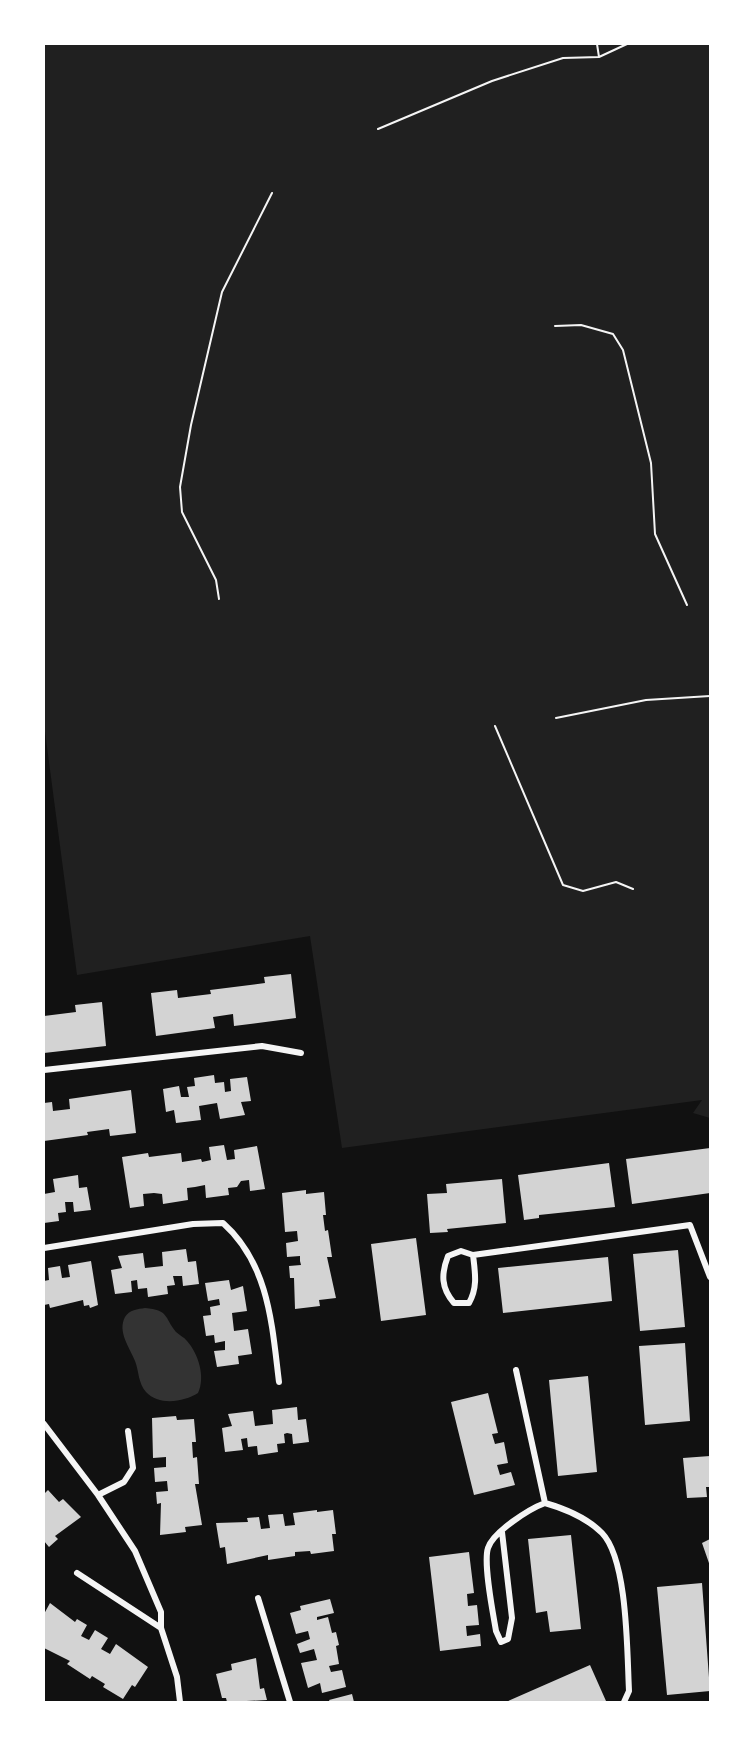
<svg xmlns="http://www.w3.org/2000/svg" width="754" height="1746" font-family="'Playfair Display',serif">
<rect width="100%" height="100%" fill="#111"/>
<path fill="#202020" d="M44,44h666v1074l-17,-5 9,-13 -360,48 -32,-212 -233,39 -33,-251z"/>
<path fill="#333" d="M145,1308c24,2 19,9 31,24 3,3 8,5 11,9 11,12 19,36 11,52 -14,9 -39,13 -52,-1 -8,-9 -7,-21 -11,-31 -5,-13 -18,-29 -10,-44 4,-7 13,-8 20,-9z"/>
<path fill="#d3d3d3" d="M291,974l5,44 -62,8 -1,-12 -20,3 2,11 -59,8 -5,-43 26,-3 1,8 33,-4 -1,-4 55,-7 -1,-6z
M102,1002l4,44 -62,7v-37l32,-4 -1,-7z
M214,1075l1,8 9,-1 1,10 6,-1 -1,-12 17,-2 4,24 -10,1 4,13 -25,4 -3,-16 -18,3 2,14 -25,3 -2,-13 -8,2 -3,-23 16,-3 2,11h8l-2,-10 8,-1 -1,-8z
M131,1090l5,43 -26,3 -1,-7 -22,3 1,3 -44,6v-38l8,-1 1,9 17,-2 -1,-10z
M224,1145l3,15 8,-1 -1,-9 23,-4 8,43 -15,2 -1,-11 -8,1 -4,6 -9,1 1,7 -23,3 -1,-13 -10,2 -8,1 1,12 -25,4 -1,-10 -8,-1 -11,1 1,12 -14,2 -8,-51 26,-4 1,4 32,-4 1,9 19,-3 1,3 9,-2 -2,-13z
M710,1148v45l-78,11 -6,-45z
M609,1163l6,44 -76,8v3l-15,2 -6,-45z
M78,1175l1,13 8,-1 4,23 -17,2 -1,-10h-8l1,10 -8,1 1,8 -15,2v-29l11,-2 -2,-13z
M502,1179l4,44 -59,6 1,3 -18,1 -3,-39 20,-1 -1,-9z
M306,1190v4l18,-2 2,23h-3l2,16 3,-1 4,27h-5l9,41 -17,2 1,6 -25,3 -1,-31h-4l-1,-12 12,-1 -1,-4v-5l-13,1 -1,-14 12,-2 -1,-10 -12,1 -3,-39z
M416,1238l10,77 -45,6 -10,-77z
M186,1249l2,13 8,-1 3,23 -16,2 -1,-10h-9l2,9 -8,1 1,8 -20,3 -1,-9 -9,1 -1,-9 -6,1 1,11 -17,2 -4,-24 11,-2 -4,-12 25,-3 2,15 18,-2 -1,-14z
M678,1250l7,77 -45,4 -7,-77z
M608,1257l4,44 -109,12 -5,-45z
M91,1261l7,44 -8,3 -1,-3 -5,1 -1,-6 -33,8 -1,-4 -5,1v-24l5,-1 -1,-12 12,-2 2,12 8,-1 -2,-12z
M229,1280l2,10 12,-4 4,25 -15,2 2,18 14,-2 4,25 -14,2 1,8 -22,3 -3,-16 11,-1v-9l-10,2 -1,-8 -8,1 -3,-20 8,-1 -1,-8 10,-2 -1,-6 -11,2 -3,-18z
M685,1343l5,78 -45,4 -6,-79z
M588,1376l9,96 -39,4 -9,-96z
M488,1393l10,40 -6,1 3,10 9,-2 4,21 -11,2 3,10 11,-3 4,13 -41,10 -23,-93z
M297,1407l1,13 8,-1 3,23 -16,2 -1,-10 -5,-1 -3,1 1,9 -8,1 1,8 -20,3 -1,-9 -9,1 -1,-9 -6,1 2,11 -18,2 -3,-24 10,-2 -4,-12 25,-3 2,15 18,-2 -1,-14z
M176,1416l1,4 17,-1 2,23h-4l1,16 4,-1 2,27h-4l7,41 -17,2 1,5 -26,3 1,-32 -4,1 -1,-12 12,-1 -1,-10 -12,1 -1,-14 12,-1v-10l-13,1 -1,-40z
M710,1456v31h-4l1,10 -20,1 -4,-40z
M48,1490l11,12 4,-3 18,18 -26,19 3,3 -9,8 -5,-6v-47z
M317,1510v2l16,-2 3,24h-4l2,17 -23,3 -1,-3 -15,1v4l-27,4v-5l-41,9 -2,-17 -5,1 -4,-25 32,-1 -1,-4 12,-1 2,12 9,-1 -2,-13 15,-1 2,12 10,-1 -2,-12z
M571,1535l10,94 -31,3 -3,-21 -11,2 -8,-74z
M710,1539v27l-8,-23z
M469,1552l5,41 -7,1 1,12 9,-1 2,20 -13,1 1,10 13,-2 1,12 -41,5 -11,-94z
M702,1583l8,108 -43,4 -10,-108z
M330,1599l4,14 -17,4v3l11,-3 4,16 4,-1 3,13 -3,1 3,18 -10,2 2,6 11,-2 4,17 -24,6 -2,-10 -12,5 -7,-25 16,-3 -3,-11 -14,4 -3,-9 13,-5 -2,-8 -12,3 -6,-21 11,-3 -1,-4z
M50,1603l25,19 2,-3 10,6 -6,11 8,4 6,-10 13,8 -7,11 9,5 6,-10 32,23 -13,20 -3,-2 -9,14 -20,-12 2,-3 -13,-8 -2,3 -23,-15 3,-3 -26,-13v-34z
M256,1658l4,31 4,-1 3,12 -40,2 -1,-4h-4l-6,-24 16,-4 -1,-6z
M590,1665l16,36 -100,1z
M352,1694l2,8h-24l-1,-2z"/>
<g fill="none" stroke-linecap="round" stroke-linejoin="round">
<path stroke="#f5f5f5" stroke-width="2" d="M599,57l28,-13
M378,129l114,-48 71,-23 36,-1 -2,-13
M555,326l26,-1 32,9 10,16 28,113 4,71 32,71
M219,599l-3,-19 -34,-68 -2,-25 11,-62 31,-133 50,-99
M556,718l90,-18 64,-4
M495,726l68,159 20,6 33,-9 17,7"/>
<path stroke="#f5f5f5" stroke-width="6" d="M44,1070l218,-24 39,7
M44,1248l149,-24 30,-1c46,41 49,102 56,159
M473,1255c2,17 5,32 -4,48h-15c-13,-15 -13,-29 -6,-47l13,-5 12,4 217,-30 20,52
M516,1370l29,133
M44,1424l54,71 37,56 26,61v16l16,49 3,25
M98,1495l26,-13 9,-14 -5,-37
M502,1532l10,86 -4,21 -7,3 -5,-11c-3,-18 -13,-68 -8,-83 5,-16 41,-39 57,-45 21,6 41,14 57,30 26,27 25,120 27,158l-5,11
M77,1573l84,55
M258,1598l32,104"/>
</g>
<rect width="754" height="1746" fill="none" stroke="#ffffff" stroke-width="90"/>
</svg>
